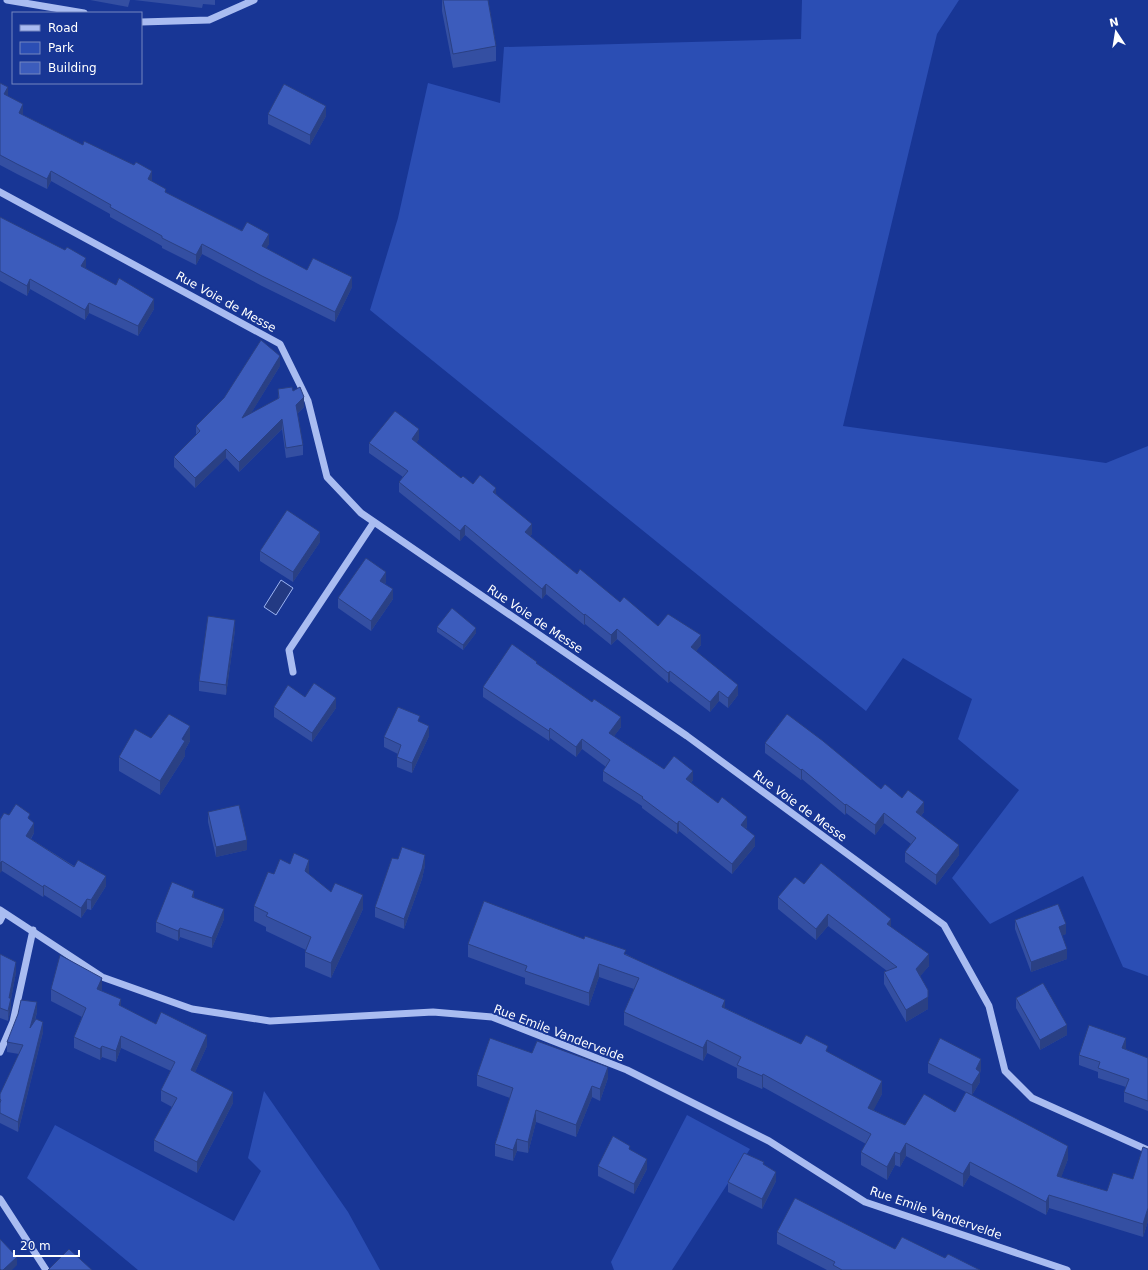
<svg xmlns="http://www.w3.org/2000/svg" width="1148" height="1270" font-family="'DejaVu Sans',sans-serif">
<rect width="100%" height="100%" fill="#183695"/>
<path fill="#2b4eb4" d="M802,0h157l-22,34 -94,392 263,37 42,-17v530l-25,-9 -40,-91 -93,48 -38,-46 67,-88 -61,-51 14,-40 -69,-41 -37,53 -496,-401 28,-92 30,-135 72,20 4,-56 297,-8z
M264,1091l84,121 32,58h-242l-111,-92 28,-53 179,96 27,-50 -13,-13z
M687,1115l63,34 -78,121h-58l-3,-8z"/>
<path fill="#233a83" stroke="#9cb4f3" d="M281,580l12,8 -17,27 -12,-8z"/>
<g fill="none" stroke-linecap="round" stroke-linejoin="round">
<path stroke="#a9bcf1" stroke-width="7" d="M7,0l77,13
M141,22l68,-2 45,-20
M0,192l280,152 28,57 19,76 34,36 326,223 257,189 45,81 16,65 27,27 116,52
M293,672l-4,-22 85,-128
M0,910l102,67 90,32 78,12 163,-9 59,5 135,53 142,71 96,61 202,68
M0,921l4,-8
M0,1052l13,-30 20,-92
M0,1199l46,71"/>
</g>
<path fill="#344fa2" d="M90,0h40l-2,7z
M134,0h81v5l-12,-1 -1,4z
M442,0h46l8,46v15l-43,7 -11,-57z
M0,83l8,13 15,18v1l129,66 14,12 103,51 -3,4 41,22 45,17 -17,35 -73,-36 -60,-32 -6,11 -34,-17v-2l-52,-29v-3l-59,-33 -4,8 -30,-15 -17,-9z
M268,114l58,2 -16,29 -42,-21z
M0,217l154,92 -16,27 -49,-23 -4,7 -55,-31 -3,7 -27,-15z
M280,366l-29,47 27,-14v-10l15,2 11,16 -7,7 6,31v10l-17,3 -4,-29 -43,43 -13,-14 -31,30 -21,-21v-10l22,-22v-9z
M419,439l-3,4 45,35 12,6 23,10 36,40 -2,2 47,38 43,28 38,24 43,19 -5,6 42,44 -10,13 -9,-7 -9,11 -40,-31 -2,2 -51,-44 -6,6 -26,-21 -1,1 -38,-31 -4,5 -77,-64 -5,6 -61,-49v-10l4,-5 -34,-24v-10z
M320,542l-27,40 -33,-21v-10z
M386,582l-1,2 8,15 -22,32 -33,-23v-10z
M437,627l39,6 -13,17 -26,-18z
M235,630l-9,65 -27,-4v-10z
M537,664l84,63 -7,9 50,33 29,11 -2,3 56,44 -1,2 9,17 -23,28 -53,-43 -2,3 -35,-26v-2l-39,-25v-10l3,-4 -24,-18 -6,8 -26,-19 -1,3 -66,-44v-10z
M305,697l31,11 -24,34 -38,-25v-10z
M420,722l9,14 -17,37 -15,-6v-10l1,-3 -14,-7v-10z
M151,738l39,3 -5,9v6l-25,39 -41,-24v-14z
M765,743l137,55 22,14 -3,4 38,39 -23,30 -31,-23v-10l6,-8 -27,-21 -9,12 -29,-22 -1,2 -43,-36 -1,1 -36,-27z
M208,812l39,38 -31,7 -8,-35z
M9,815l21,5 4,13 -3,6 75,47 -15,24 -4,-1 -6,9 -37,-23 -1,2 -41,-26 -2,-51z
M425,865l-3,14 -18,50 -29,-12v-10z
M274,874h35l22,18 32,17 -32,69 -26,-11v-15l1,-2 -40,-19v-4l-12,-6v-15z
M804,884l87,43 38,39 -9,10 8,21v12l-22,13 -22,-38v-12l3,-1 -59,-45 -12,14 -38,-31v-12z
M194,898l30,21 -12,29 -32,-11 -2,4 -22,-9v-10z
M1015,920l51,14 -4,1 5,24 -36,13 -16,-43z
M468,944l158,10 99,54 76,36 27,8 54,42 -9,16 32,15 50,-13 113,47 -7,18 46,14 26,-12 15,-30v72l-5,16 -94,-29 -3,7 -76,-40 -7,12 -57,-31 -6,11 -5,-2 -8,15 -26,-15v-13l5,-8 -103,-57 -1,2 -25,-11v-10l-30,-15 -4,8 -79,-36v-13l10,-23 -35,-12 -10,29 -64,-22v-6l-57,-21z
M0,954l16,18 -5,27v9l-3,13 -8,-3z
M51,989h51l-1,2 20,15 35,18 51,22 -12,26 38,31 -36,70 -43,-22v-11l18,-33 -11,-6v-11l10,-19 -50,-23 -5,14 -14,-5 -2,3 -26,-12v-11l8,-20 -31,-16z
M1016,998l51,37 -27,15 -24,-42z
M37,1012l-2,9 8,11 -25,100 -18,-9v-29l19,-40 -12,-2v-10z
M1126,1048l-1,1 23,9v53l-24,-9v-10l2,-5 -28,-9v-6l-19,-7v-10z
M532,1053l76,25 -8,23 -8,-4 -16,40 -40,-15 -8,31 -11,-2 -4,10 -18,-5v-12l15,-46 -33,-12v-11z
M928,1063l53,6 -1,4v9l-8,13 -44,-22z
M630,1150l17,19 -13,25 -36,-18v-10z
M764,1165l12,16 -14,28 -34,-17v-10z
M777,1232l118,17 50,9 35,12h-153l-50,-26z"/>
<path fill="#2a4084" d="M8,87v10l-4,-3z
M23,104v10l-4,9v-10z
M326,106v10l-16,29v-10z
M51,171v10l-4,8v-10z
M152,171v10l-4,-2z
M269,234v10l-7,12v-10z
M202,244v10l-6,11v-10z
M86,258v10l-5,-2z
M352,277v10l-17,35v-10z
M30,279v10l-3,7v-10z
M154,299v10l-16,27v-10z
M89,303v10l-4,7v-10z
M280,356v10l-38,62v-10z
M304,397v10l-8,8v-10z
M282,419v10l-43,43v-10z
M419,429v10l-7,10v-10z
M226,449v9l-31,30v-10z
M496,488v10l-3,-6z
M532,524v10l-7,8v-10z
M465,525v10l-5,6v-10z
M320,532v10l-27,40v-10z
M386,572v10l-6,8v-9z
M546,584v10l-4,5v-10z
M393,589v10l-22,32v-10z
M585,614v10l-1,1v-10z
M235,620v10l-9,65v-10z
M476,628v5l-13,17v-5z
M617,629v10l-6,6v-10z
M701,635v10l-10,12v-10z
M670,671v10l-2,2v-10z
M738,685v10l-10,13v-10z
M719,691v10l-9,11v-10z
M336,698v10l-24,34v-9z
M621,717v10l-12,16v-10z
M190,726v15l-5,9v6l-25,39v-14z
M429,726v10l-17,37v-10z
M550,728v10l-1,3v-10z
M582,739v10l-6,8v-10z
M802,769v10l-1,1v-10z
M693,771v9l-7,9v-10z
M924,802v10l-8,10v-10z
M846,804v9l-1,2v-10z
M884,813v10l-9,12v-10z
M747,817v10l-6,8v-10z
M679,821v10l-2,3v-10z
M34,823v10l-8,13v-10z
M755,836v10l-23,28v-10z
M247,840v10l-31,7v-10z
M959,845v10l-23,30v-10z
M425,855v10l-3,14 -18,50v-10z
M309,860v14l-4,-3z
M2,861v10l-2,2v-10z
M106,876v10l-15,24v-10z
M44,885v10l-1,2v-10z
M194,891v10l-2,-4z
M363,895v14l-32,69v-15z
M87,899v10l-6,9v-10z
M224,909v10l-12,29v-10z
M828,914v12l-12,14v-11z
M891,919v11l-4,-6z
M1066,924v10l-7,3v-10z
M180,928v9l-2,4v-10z
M1067,949v10l-36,13v-10z
M929,954v12l-13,15v-12z
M16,962v10l-5,27v9l-3,13 1,-23z
M599,964v13l-10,29v-13z
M102,978v11l-5,11v-11z
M928,997v12l-22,13v-12z
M121,999v12l-2,-6z
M725,1000v13l-3,-6z
M37,1002v10l-7,26v-10z
M43,1022v10l-25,100v-10z
M1067,1025v10l-27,15v-10z
M207,1035v11l-16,35v-11z
M121,1036v12l-5,14v-11z
M1126,1038v10l-4,10v-10z
M707,1040v13l-4,8v-13z
M102,1046v11l-2,3v-11z
M981,1059v10l-1,4v9l-8,13v-10l4,-16z
M608,1067v11l-8,23v-12z
M763,1074v13l-1,2v-13z
M882,1081v13l-14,27v-13z
M592,1086v11l-16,40v-12z
M233,1092v11l-36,70v-11z
M536,1110v12l-8,31v-11z
M517,1139v12l-4,10v-11z
M906,1143v13l-6,11v-13z
M1068,1146v13l-11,30v-13z
M895,1152v13l-8,15v-13z
M647,1159v10l-13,25v-10z
M970,1162v13l-7,12v-13z
M776,1172v9l-14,28v-10z
M1049,1195v13l-3,7v-13z
M1148,1208v13l-5,16v-13z
M17,1257v8l-5,5h-9z"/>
<path fill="#3c5cbc" stroke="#2a4084" d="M443,0h45l8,46 -43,8z
M0,83l8,4 -4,7 19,10 -4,9 64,32 1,-4 50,24 2,-3 16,9 -4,8 18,10 -1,3 77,39 5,-9 22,12 -7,12 45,24 6,-12 39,19 -17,35 -73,-36 -60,-32 -6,11 -34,-17v-2l-52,-29 1,-2 -60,-34 -4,8 -30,-15 -17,-9z
M284,84l42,22 -16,29 -42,-21z
M0,217l65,33 2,-3 19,11 -5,8 35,19 3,-7 35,21 -16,27 -49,-23 -4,7 -55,-31 -3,7 -27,-15z
M261,340l19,16 -38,62 37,-20 -1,-9 14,-2 1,4 7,-4 4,10 -8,8 7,40 -17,3 -4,-29 -43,43 -13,-13 -31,29 -21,-21 26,-26 -4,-5 28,-28z
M395,411l24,18 -7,10 49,39 2,-2 10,8 7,-9 16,13 -3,4 39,32 -7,8 52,42 3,-5 40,33 4,-5 34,29 10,-12 33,21 -10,12 47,38 -10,13 -9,-7 -9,11 -40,-31 -2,2 -51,-44 -6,6 -26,-21 -1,1 -38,-31 -4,5 -77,-64 -5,6 -61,-49 9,-11 -39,-28z
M287,510l33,22 -27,40 -33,-21z
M366,558l20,14 -6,9 13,8 -22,32 -33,-23z
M452,608l24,20 -13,17 -26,-18z
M208,616l27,4 -9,65 -27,-4z
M512,644l25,18 -1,1 56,39 2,-3 27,18 -12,16 55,36 10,-13 19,15 -7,8 32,24 4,-6 25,20 -6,8 14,11 -23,28 -53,-43 -2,3 -35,-26 1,-1 -40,-26 7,-11 -28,-21 -6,8 -26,-19 -1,3 -66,-44z
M314,683l22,15 -24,35 -38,-26 14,-22 17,12z
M398,707l22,9 -2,5 11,5 -17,37 -15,-6 4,-12 -17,-8z
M169,714l21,12 -8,13 3,2 -25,40 -41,-24 16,-28 16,9z
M787,714l36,27 58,48 4,-5 17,14 6,-8 16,12 -8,10 43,33 -23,30 -31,-23 11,-14 -32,-25 -9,12 -29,-21 -1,1 -43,-36 -1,1 -36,-27z
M16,804l14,10 -2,4 6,5 -8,13 48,31 4,-7 28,16 -15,24 -4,-1 -6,9 -37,-23 -1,2 -41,-26 -2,2v-43l4,-7 5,2z
M239,805l8,35 -31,7 -8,-35z
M402,847l23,8 -3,14 -18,50 -29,-12 17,-49 6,1z
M294,853l15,7 -4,11 26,21 4,-9 28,12 -32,68 -26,-11 6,-15 -45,-21 2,-3 -14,-7 14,-34 6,2 6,-15 10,5z
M821,863l70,56 -4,5 42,30 -13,15 12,21v7l-22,13 -22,-38 13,-5 -69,-53 -12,15 -38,-32 17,-20 9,7z
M172,882l22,9 -2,6 32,12 -12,29 -32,-10 -2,3 -22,-9z
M484,901l100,38 1,-3 41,14 -2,4 101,46 -3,7 79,37 5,-9 22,11 -2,5 56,30 -14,27 37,17 19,-31 31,18 11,-20 102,54 -11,30 50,15 6,-18 20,6 10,-32 5,2v59l-5,16 -94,-29 -3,7 -76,-40 -7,12 -57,-31 -6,11 -5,-2 -8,15 -26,-15 10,-18 -108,-60 -1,2 -25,-11 4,-8 -34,-17 -4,8 -79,-36 15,-34 -40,-14 -10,29 -64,-22 2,-5 -59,-22z
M1058,904l8,20 -7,3 8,22 -36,13 -16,-42z
M0,954l16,8 -7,36h2l-3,13 -8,-3z
M60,955l42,23 -5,11 24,10 -2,6 37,19 5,-12 46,23 -16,35 42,22 -36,70 -43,-22 23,-42 -16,-8 14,-28 -54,-26 -5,15 -14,-5 -2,3 -26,-12 12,-29 -35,-19z
M1043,983l24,42 -27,15 -24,-42z
M21,1000l16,2 -7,26 6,-9 7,3 -25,100 -18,-9v-10l1,-3 -1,-1v-5l23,-49 -16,-3 11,-28z
M1089,1025l37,13 -4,10 26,10v43l-24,-9 5,-13 -31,-11 2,-6 -21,-7z
M490,1038l42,15 5,-12 71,26 -8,22 -8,-3 -16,39 -40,-15 -8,32 -11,-3 -4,11 -18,-6 18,-56 -36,-13z
M940,1038l41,21 -5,10 4,3 -8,13 -44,-22z
M613,1136l17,10 -1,3 18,10 -13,25 -36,-18z
M744,1153l20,9 -1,2 13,8 -14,27 -34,-17z
M795,1198l100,51 7,-12 43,21 3,-4 32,16h-138l-9,-5 2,-3 -58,-30z
M0,1239l17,18 -14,13h-2l-1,-1z
M69,1249l23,21h-44z"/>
<g text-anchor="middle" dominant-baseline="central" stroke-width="4" stroke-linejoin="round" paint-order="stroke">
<g font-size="12" fill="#fff" stroke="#183695">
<text transform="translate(226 302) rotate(29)">Rue Voie de Messe</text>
<text transform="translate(535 619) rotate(34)">Rue Voie de Messe</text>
<text transform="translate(800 806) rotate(36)">Rue Voie de Messe</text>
<text transform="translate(559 1033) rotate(21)">Rue Emile Vandervelde</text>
<text transform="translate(936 1213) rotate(19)">Rue Emile Vandervelde</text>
</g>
</g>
<rect x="12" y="12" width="130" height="72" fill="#183695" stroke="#7486bf"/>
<rect x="20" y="25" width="20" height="6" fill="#a9bcf1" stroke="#7486bf"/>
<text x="48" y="32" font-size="12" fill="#ffffff">Road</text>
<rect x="20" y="42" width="20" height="12" fill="#2b4eb4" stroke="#7486bf"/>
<text x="48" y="52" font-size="12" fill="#ffffff">Park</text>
<rect x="20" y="62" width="20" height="12" fill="#3c5cbc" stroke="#7486bf"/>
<text x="48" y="72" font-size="12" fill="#ffffff">Building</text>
<g transform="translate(1116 32) rotate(348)" stroke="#183695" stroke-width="3" paint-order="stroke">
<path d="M0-3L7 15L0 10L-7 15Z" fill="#ffffff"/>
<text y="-6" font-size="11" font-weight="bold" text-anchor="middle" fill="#ffffff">N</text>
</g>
<path d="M14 1250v6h65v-6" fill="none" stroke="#ffffff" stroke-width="2"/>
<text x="20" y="1250" font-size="12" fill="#ffffff" stroke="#183695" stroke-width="3" paint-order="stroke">20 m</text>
</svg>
